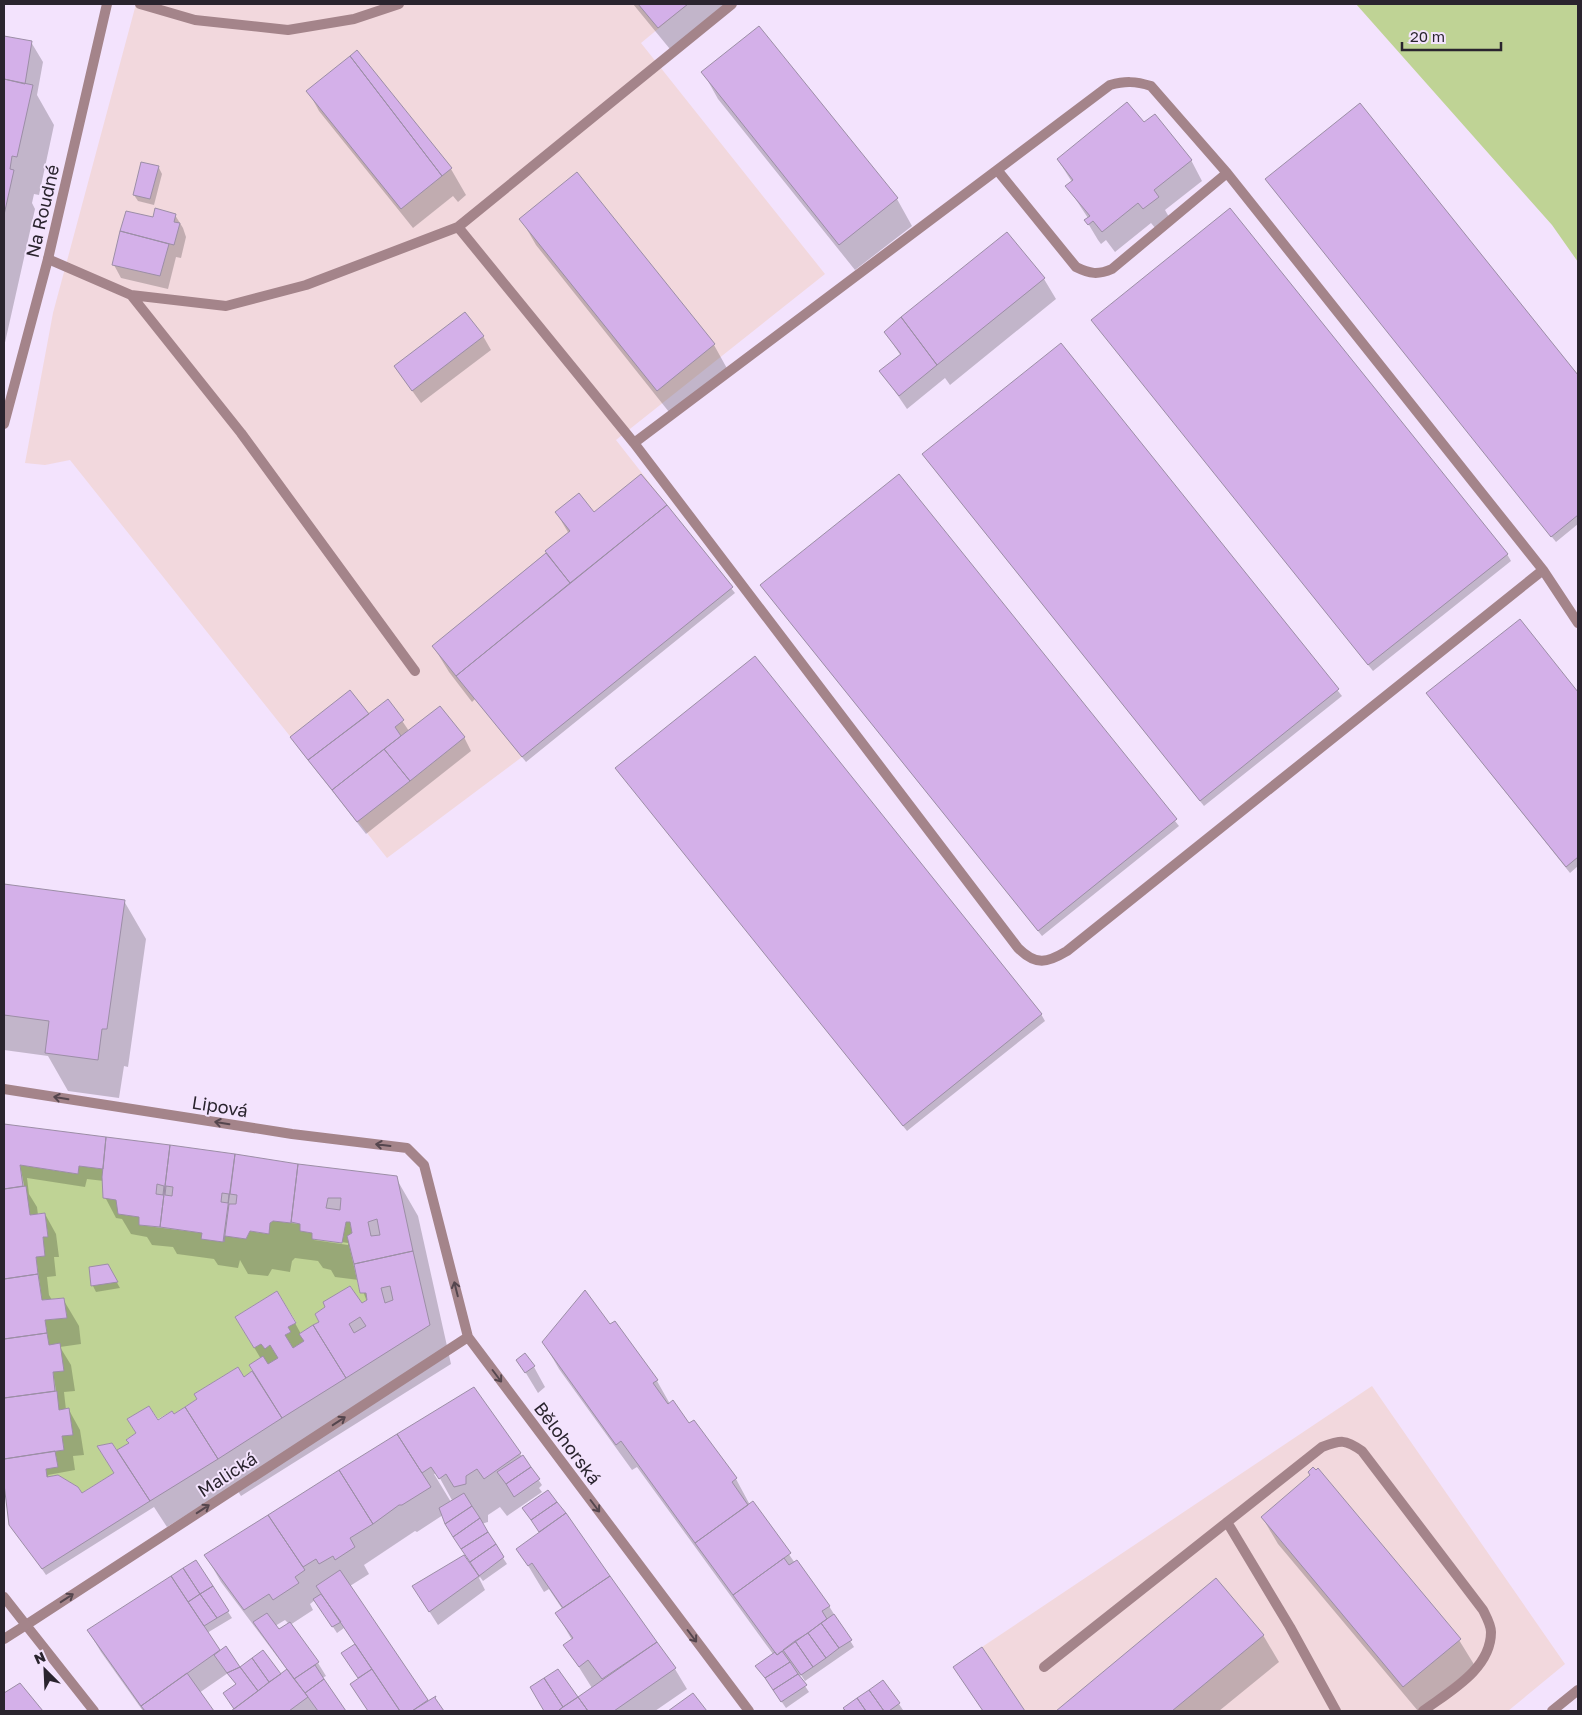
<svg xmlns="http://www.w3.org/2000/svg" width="1582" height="1715" font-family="'Golos Text',sans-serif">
<rect width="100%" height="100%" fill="#f3e3fd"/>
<path fill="#f2d8dd" d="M136,4h552l-47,39 184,231 -209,166 51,65 -211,170 66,82 -135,101 -317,-398 -25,5 -20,-2 28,-150z
M1372,1386l193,278 -57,47h-483l-43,-64z"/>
<path fill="#bfd395" d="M1356,4h222v258l-26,-37z
M20,1165l58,9 1,-8 24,3 -1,8 16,26v11l21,3v8l63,8v6l22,3 1,-6 21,3 4,-8 18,3 2,-11 3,-2 27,3v7l12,2v6l30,4 4,-21h4l2,11 -5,3 13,57h6l1,7 -5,3 -12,-17 -26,16 1,5 -10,7 4,8 -19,11 4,8 -11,7 -8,-13 6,-3 -3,-5 8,-5 -19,-31 -42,26 19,31 7,-4 9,1 8,13 -10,6 -5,-7 -14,8 3,6 -8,6 -6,-10 -44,27 3,5 -23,15 -2,-3 -14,8 -9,-13 -22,13 9,14 -9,6 2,4 -12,7 -5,-7 -15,3 17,27 -32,20 -4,-6 -20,-12 -11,2 -1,-8 12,-2 -3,-16 9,-1 -2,-14 11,-1 -4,-26 -10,1 -6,-38 10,-1 -14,-26 -4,-25 22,-2 -3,-20 -22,2 -6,-43 9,-1 -2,-19 5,-1 -3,-23 -15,2z"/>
<path fill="#0003" fill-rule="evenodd" d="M633,4h103l-62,50z
M4,37l27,5 12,20 -6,33 17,30 -15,70 -5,-1 -2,9 3,6 -31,138z
M357,52l94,117 15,26 -8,7 -5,-6 -40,32 -94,-117 -11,-20z
M703,72l194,127 15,27 -57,44 -137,-171z
M1360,105l218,272v147l-22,18 -290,-362z
M1143,124l48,36 11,21 -37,29 4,7 -13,12 -5,-6 -36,29 -9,-12 -5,4 -3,-4 -12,-20 2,-2 -21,-32 5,-4 -14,-22z
M142,163l17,5 3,6 -8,31 -16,-4 -4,-6z
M577,174l137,171 15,27 -56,45 -137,-172 -15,-26z
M127,212l27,6 21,-3 8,13 3,9 -5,21 -5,-1 -8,32 -47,-11 -7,-13z
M1007,234l37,45 12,20 -106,86 -5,-7 -38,31 -26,-38 20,-15 -16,-24z
M1092,320l415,234 4,7 -138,110z
M483,336l8,14 -70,53 -26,-36z
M1061,345l281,351 -138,110 -281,-351z
M641,475l94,118 -209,169 -51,-63 -3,3 -23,-30 -16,-26 136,-112 -13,-22 38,2z
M899,475l280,351 -137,110 -277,-345z
M1520,621l58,73v172l-8,7 -138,-173z
M388,700l21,31 55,6 7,14 -105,83 -66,-84 -8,-13 76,-21z
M617,768l424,246 4,7 -138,110z
M4,885l120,16 22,38 -18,128 -4,-1 -5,32 -51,-7 -20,-35 -44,-6z
M4,1125l392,53 22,38 33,148 -210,132 -7,-11 -67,42 -13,-20 -108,68 -35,-51 -7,-49zM27,1178l58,9 2,-8 17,2 1,16 11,21 6,1 9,15 16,3 5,8 21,2 4,7 37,5 4,6 20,3 2,-8 8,14 20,2 4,-7 18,3 2,-11 3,-3 23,3 5,7 8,2 4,7 24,3 8,22 -66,32 -6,-11 -59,-6 25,42 -7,12 -80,45 -17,5 -27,22 -5,18 -10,13 -33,21 -33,-17 -1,-3 27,-5 -2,-14 11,-1 -4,-25 -11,-20h-3l-2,-18 11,-1 -4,-26 -11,-18 21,-3 -2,-18 -16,-27 -11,1 -3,-5 -2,-18 9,-1 -2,-19h5l-3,-23 -11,-20 -7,1 -1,-8 -8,-13zM314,1238l34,5v2l-34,-5z
M107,1265l13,23 -24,4 -3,-6z
M610,1326l47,55 13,23 19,21 4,-4 43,58 14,26 3,-2 42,60 34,43 25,41 -49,34 -4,-6 -2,2 10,15 -23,16 -25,-36 12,-18 -136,-187 -5,3 -73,-101 -15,-26z
M518,1360l16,7 11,20 -7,6z
M474,1388l68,97 -3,3 3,4 -35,24 -7,-9 -12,8v7l-7,2 26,40 -24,17 -3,-4 -1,1 6,12 -47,35 -16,-25 51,-34 -30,-51 -26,17 -2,-1 -51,34 5,9 -19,12 78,116 6,-4 8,13h-74l-17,-27 9,-5 -13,-19 9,-15 -12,-17 -7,5 -22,-33 -5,4 3,6 -23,15 28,38 8,13 -4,2 22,33h-111l2,-2 2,-24 -9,-12 -29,20 14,18h-70l-42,-59 -12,-20 106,-70 37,56 -25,15 12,19 21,16 40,8 8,-5 -67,-89 -15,-26zM437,1473l16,29h-2l-17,-28zM285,1620l4,4 -10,7 -4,-5z
M528,1514h37l110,155 12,20 -32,22h-110l-14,-24 46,11 15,-10 -27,-43 7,-5 -15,-26 6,-4 -14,-21 -5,3 -26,-43 23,-16z
M1262,1517l197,123 16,26 -57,45 -140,-167z
M1216,1579l47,56 16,27 -60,49h-161z
M982,1649l40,62h-39l-21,-31z
M883,1682l16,22 4,6 -2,1h-60z
M19,1685l23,26h-38v-16z"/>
<path fill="#d4b0e9" stroke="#9c8ea6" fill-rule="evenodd" d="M638,4h50l-30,24z
M759,26l139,172 -59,47 -138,-173z
M4,36l28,5 -7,43 -21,-5z
M357,50l95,118 -10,8 -92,-120z
M350,56l92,120 -41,33 -95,-118z
M4,79l29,6 -16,72 -5,-1 -2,13 4,1 -10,45z
M1127,102l17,20 11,-8 37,46 -38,30 5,7 -16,12 -5,-6 -36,29 -9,-11 -5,4 -4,-5 6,-4 -25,-30 8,-6 -16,-21z
M1360,103l218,272v140l-27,22 -286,-358z
M141,162l18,4 -9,33 -17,-4z
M577,172l138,172 -58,47 -138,-172z
M155,208l21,6 -2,8 6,1 -6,22 -54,-14 6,-20 27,6z
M1230,208l278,346 -140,111 -277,-345z
M120,231l49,13 -9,32 -48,-11z
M1007,232l38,46 -108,87 -36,-48z
M465,312l19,24 -72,55 -18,-25z
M901,317l36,48 -38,31 -20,-25 22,-17 -17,-22z
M1061,343l278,346 -139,112 -278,-347z
M641,474l26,31 -97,78 -25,-32 25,-20 -15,-19 24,-19 15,19z
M899,474l278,345 -139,112 -278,-346z
M667,505l66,82 -211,170 -66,-81z
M546,553l24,30 -114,93 -24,-30z
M1520,619l58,73v165l-12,10 -140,-174z
M755,656l287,358 -139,112 -288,-358z
M350,690l19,24 -61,46 -18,-23z
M388,699l16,21 -9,7 6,9 -69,54 -24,-30z
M440,706l25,31 -55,44 -26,-32z
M384,749l26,32 -53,41 -25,-32z
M4,884l121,16 -18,129h-5l-4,31 -53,-7 4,-32 -45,-6z
M4,1124l102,13 -3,32 -24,-3 -1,8 -58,-9 3,21 -19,3z
M106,1137l64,8 -10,82 -21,-2v-8l-21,-3 -2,-14 -13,-2 -1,-21zM157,1184l7,2 -1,9 -7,-1z
M170,1145l65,9 -12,88 -22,-3 1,-6 -42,-6zM166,1186l7,1 -1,9 -7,-1zM222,1193l7,1 -1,9 -7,-1z
M235,1154l63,10 -7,59 -18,-2 -3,2 -1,11 -19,-3 -4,8 -21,-3 -1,6 5,-38h7l1,-9 -7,-1z
M298,1164l99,12 16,75 -59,13 -7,-28 5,-3 -2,-11h-4l-4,21 -30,-4v-6l-12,-2v-7l-9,-2zM328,1198h13l-1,12 -14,-2zM377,1219l3,16 -9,1 -3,-14z
M26,1186l4,29 15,-2 3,24h-5l2,19 -9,1 2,17 -34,5v-90z
M413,1251l17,74 -84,53 -33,-53 6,-3 -4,-8 10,-7 -2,-5 27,-16 12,17 5,-3 -1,-7h-6l-6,-29zM390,1286l3,14 -8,3 -4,-15zM360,1317l6,9 -12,7 -5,-9z
M108,1264l10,18 -27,4 -2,-19z
M38,1274l4,26 22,-2 3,20 -22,2 2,13 -43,6v-60z
M585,1290l25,34 5,-3 43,59 -5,3 15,21 5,-4 16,23 5,-3 43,58 -5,4 16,23 -53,38 -74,-102 -5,4 -74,-103z
M277,1291l19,32 -8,4 3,5 -6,3 8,13 11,-7 -5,-7 14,-9 33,53 -64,40 -33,-53 14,-9 5,8 10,-6 -8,-13 -5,4 -4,-5 -7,4 -19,-31z
M47,1333l2,12 11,-2 4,28 -11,1 2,19 -51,7v-59z
M525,1353l10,13 -10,7 -9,-13z
M238,1367l6,10 8,-6 30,47 -64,41 -33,-52 12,-8 -3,-5z
M474,1387l47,66 -37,26 -7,-10 -11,7v8l-12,3 -8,-13 -7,5 -8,-12 -9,6 -25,-39z
M57,1391l2,19 10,-2 4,27 -11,1 2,14 -60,9v-61z
M149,1406l9,14 14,-9 2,3 11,-7 33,52 -68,42 -33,-51 12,-7 -3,-3 10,-7 -9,-14z
M397,1434l34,53 -29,18h-3l-26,19 -34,-54z
M112,1443l38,58 -108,68 -33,-44 -5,-41v-25l51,-8 3,16 -12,2 1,8 11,-2 20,12 4,6 32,-20 -17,-27z
M523,1455l8,12 -25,17 -9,-12z
M531,1467l9,12 -26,18 -8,-13z
M1313,1467l3,3 2,-2 143,171 -58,48 -142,-170 49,-42 -2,-3z
M339,1470l34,54 -23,14 5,9 -20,13 -2,-4 -14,8 -3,-5 -13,8 -35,-52z
M548,1490l9,12 -26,18 -9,-12z
M464,1493l8,13 -27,18 -6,-16z
M753,1501l38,52 -58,42 -38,-52z
M557,1502l9,11 -27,19 -8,-12z
M472,1506l8,12 -27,19 -8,-13z
M566,1513l44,63 -47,32 -31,-45 -4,3 -12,-17z
M268,1515l37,55 -10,7 4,6 -26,17 -4,-6 -25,16 -40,-55z
M480,1518l8,14 -27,17 -8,-12z
M488,1532l8,12 -26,18 -9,-13z
M496,1544l8,13 -25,19 -9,-14z
M464,1555l15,21 -50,36 -17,-26z
M784,1558l5,7 8,-5 33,46 -8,5 5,8 -50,36 -44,-60z
M196,1560l17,26 -13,8 -17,-26z
M183,1568l17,26 -12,8 -17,-26z
M340,1570l88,130 -16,11h-12l-84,-125z
M171,1576l49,74 -79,56 -54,-76z
M610,1576l47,66 -55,37 -14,-19 -9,7 -16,-22 10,-7 -18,-25z
M1216,1578l48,57 -92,76h-116z
M213,1586l16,25 -12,7 -17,-24z
M200,1594l17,24 -13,8 -16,-24z
M321,1594l20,28 -9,5 -19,-28z
M267,1613l12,16 11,-7 29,40 -25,17 -41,-57z
M834,1614l18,26 -13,8 -18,-25z
M821,1623l18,25 -13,10 -18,-25z
M808,1633l18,25 -13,9 -18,-26z
M795,1641l18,26 -12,8 -18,-25z
M657,1642l19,26 -62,43h-26l-10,-14z
M355,1644l17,25 -14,9 -17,-25z
M226,1646l14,21 -13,6 -13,-18z
M982,1647l43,64h-42l-30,-44z
M263,1650l18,24 -12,8 -17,-24z
M782,1651l8,11 -25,16 -10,-12 20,-14 2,3z
M252,1658l17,24 -11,9 -18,-24z
M790,1662l8,12 -25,16 -8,-12z
M315,1665l9,14 -19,14 -11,-14z
M240,1667l18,24 -24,18 -11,-16 13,-9 -9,-11z
M287,1669l21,28 -19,14h-58z
M372,1669l28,42h-32l-18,-27z
M558,1669l20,28 -15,10 -19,-29z
M187,1673l27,38h-69l-4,-5z
M798,1674l9,11 -26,17 -8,-12z
M544,1678l19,29 -5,4h-14l-14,-24z
M324,1679l22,32h-28l-13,-18z
M883,1680l17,23 -11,8h-5l-15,-21z
M20,1683l23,28h-39v-18z
M869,1690l15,21h-18l-9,-13z
M693,1693l14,18h-39z
M436,1696l-1,2 9,13h-32z
M578,1697l10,14h-30l5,-4z
M857,1698l9,13h-20l-3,-3z"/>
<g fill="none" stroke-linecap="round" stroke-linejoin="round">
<path stroke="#a4848a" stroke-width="10" d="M140,4l55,16 93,10 66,-11 45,-15
M998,171l78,96c14,7 22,8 36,2l115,-96
M458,227l274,-223
M48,259l83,36 95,11 80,-21 152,-58 176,216 384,505c18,18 29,15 49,3l476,-381 35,53
M131,295l110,138 174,238
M634,443l476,-358c15,-4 25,-4 41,1l76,87 316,397
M1227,1522l63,105 46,84
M1044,1667l278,-220c19,-7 23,-8 40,4l121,159c3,6 8,15 8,22 0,37 -41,59 -68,79"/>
<path stroke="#a4848a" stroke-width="10" d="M4,1089l288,45 115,14 17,17 44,172 281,374
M94,1711l-68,-86 442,-288
M1552,1711l26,-21"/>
<path stroke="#a4848a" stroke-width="10" d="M4,424l44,-165 59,-255
M4,1597l22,28 -22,14"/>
</g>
<defs><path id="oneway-shaft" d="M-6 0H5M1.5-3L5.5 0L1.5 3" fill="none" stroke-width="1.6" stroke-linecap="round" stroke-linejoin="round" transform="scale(1.25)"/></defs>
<g stroke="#55464e">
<use href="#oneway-shaft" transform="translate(61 1098) rotate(-171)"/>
<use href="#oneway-shaft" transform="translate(222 1123) rotate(-171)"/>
<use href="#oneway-shaft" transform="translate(383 1145) rotate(-173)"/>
<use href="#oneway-shaft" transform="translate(456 1289) rotate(-104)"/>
<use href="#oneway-shaft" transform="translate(497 1376) rotate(53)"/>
<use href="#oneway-shaft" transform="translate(339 1421) rotate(-33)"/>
<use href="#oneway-shaft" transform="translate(595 1506) rotate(53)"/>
<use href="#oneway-shaft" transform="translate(203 1509) rotate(-33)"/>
<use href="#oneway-shaft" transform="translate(67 1598) rotate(-33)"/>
<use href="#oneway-shaft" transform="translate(692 1636) rotate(53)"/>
</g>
<g text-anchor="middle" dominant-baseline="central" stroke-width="4" stroke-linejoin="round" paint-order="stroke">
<g font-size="18" fill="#2a242e" stroke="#f3e3fd">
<text transform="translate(42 211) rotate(-77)">Na Roudné</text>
<text transform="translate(220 1106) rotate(9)">Lipová</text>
<text transform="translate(568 1443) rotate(53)">Bělohorská</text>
<text transform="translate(227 1474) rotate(-33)">Malická</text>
</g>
</g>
<rect width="1582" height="1715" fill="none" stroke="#2a242e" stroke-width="10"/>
<g transform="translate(45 1670) rotate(336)" stroke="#f3e3fd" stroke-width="4" paint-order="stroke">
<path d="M0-4L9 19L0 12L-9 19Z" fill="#2a242e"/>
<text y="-8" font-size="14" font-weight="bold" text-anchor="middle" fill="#2a242e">N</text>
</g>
<path d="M1402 42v8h99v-8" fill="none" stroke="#2a242e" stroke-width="2.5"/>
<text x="1410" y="42" font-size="15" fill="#2a242e" stroke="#f3e3fd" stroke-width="4" paint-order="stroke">20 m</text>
</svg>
